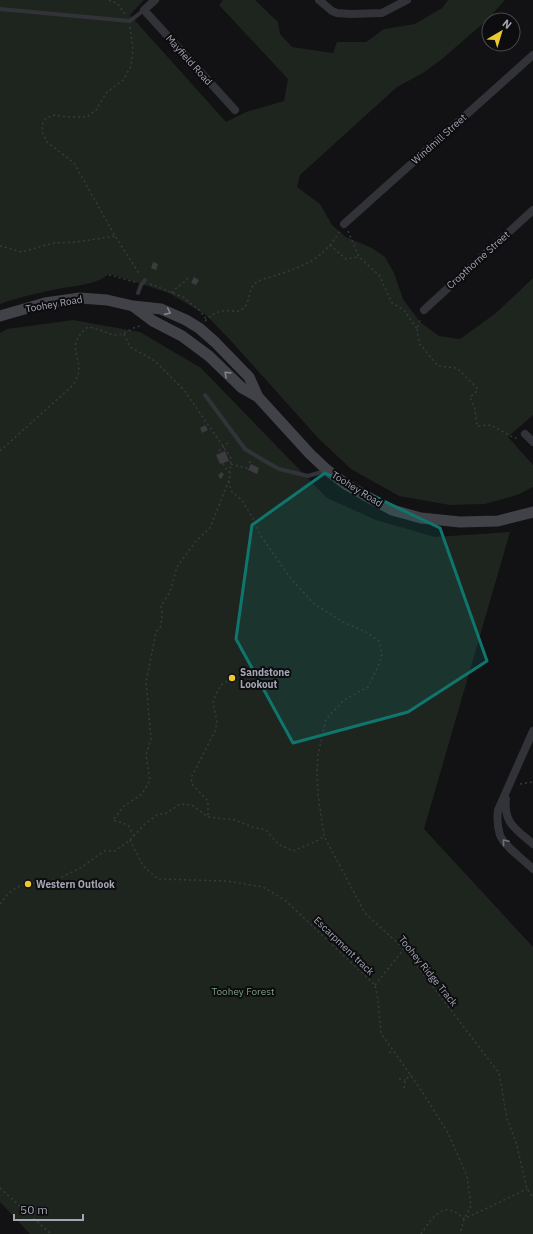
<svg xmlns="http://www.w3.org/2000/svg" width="533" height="1234" font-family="'IBM Plex Sans',sans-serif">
<rect width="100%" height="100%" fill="#121113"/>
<path fill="#1e251f" d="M0,0h144l-14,15 96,107 20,-10 38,-11 4,-22 -69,-74 4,-5h32l23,22 2,12 12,13 41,6 4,-11h29l18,-13 31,-5 27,-16 6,-8h57l-18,20 -45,39 -19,14 -26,14 -97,88 -3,12 23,17 12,21 14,12 26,11 13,9 9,16 9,26 17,23 19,14 21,3 36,-26 37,-35v137l-25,22 25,28v22l-16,8 -32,9 -35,1 -51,-9 -48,-27 -32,-30 -87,-97 -26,-27 -37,-22 -49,-16 -11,-3c-15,12 -34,11 -51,15 -20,4 -39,8 -58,15z
M73,320l67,12 61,36 126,130 49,22 59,17 75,-5 -86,297 109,118v287h-503l-30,-32v-869l7,-4z"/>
<path fill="#3c3b40" d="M153,262l5,2 -2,6 -5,-2z
M194,277l5,3 -3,5 -5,-2z
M205,425l3,5 -6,3 -2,-5z
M225,451l4,10 -9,3 -4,-9z
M251,464l8,4 -2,6 -9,-4z
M221,472l3,2 -3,5 -3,-3z"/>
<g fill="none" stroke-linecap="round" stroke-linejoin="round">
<path stroke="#39393f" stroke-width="1.5" stroke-dasharray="2 3" stroke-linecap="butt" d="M109,0l9,4 6,9h4
M130,27l3,22 -2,17 -8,14 -17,13 -10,17 -9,7h-18l-15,-2 -8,3 -4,7 1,9 4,8 27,21 41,73 25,39
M348,231l11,26 20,18 13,28 12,7 13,19 4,-11
M330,245l16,14 13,-2
M0,246l22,6 31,-9 24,-1 38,-6
M109,275l26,7
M150,284l33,13 17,14 7,9
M172,293c6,-9 12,-8 17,-17
M205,321c9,-9 15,-11 27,-10 4,0 6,1 9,-1 11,-6 5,-21 16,-28 6,-4 16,-5 23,-8 29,-10 43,-16 60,-43
M417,329l2,14 19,23 19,2 20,20v3l-7,6 5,12 2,17 14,-1 23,13h3
M124,334l6,13 25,14 29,29 43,62 4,6 -2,27 3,7 10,8 13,22 4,11 29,42 25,28 30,19 23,10 13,9 3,13 -2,8 -12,25 -24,13 -18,19 -8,36 -1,17 1,22 6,42 41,77 39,36 95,124 8,46 9,23 11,47 6,8
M0,451l72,-65c20,-26 -13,-36 16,-59 10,1 18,7 28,8 10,0 16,-9 26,-9
M250,461l-1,3 2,1
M231,464l19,5 1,-4 7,3
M230,473l-6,-7 -5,-15 11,-10
M520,784l13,-2
M208,815v-14l-16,-17 -1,-6 24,-47 2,-9 -4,-20 3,-8 5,-9 11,-7
M134,836l-6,-11 -15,-5 11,-14 18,-12 8,-14 -4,-25 5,-16 -5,-57 10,-50 5,-6 1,-12 -1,-8 9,-14 7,-25 18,-25 15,-14 19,-48
M130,840l13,26 15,13 69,2 36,6 23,14 89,84 3,15 3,33 42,60 25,40 19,43 4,30 -7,13 -4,15
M0,904l8,-10 9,-7 11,-3 28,-4 26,-13 22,-16h11l15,-11 15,-16 12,-9 10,-2 13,-9 12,1 16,12 27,3 17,7 14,3 12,14 15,7c10,-5 23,-8 31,-15
M375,985l29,-36
M389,1052h6
M399,1079l6,1
M404,1088l1,-8 6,-5
M0,1188l51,46
M421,1234c7,-10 18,-29 32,-23 4,2 8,5 11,8l63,-30"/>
<path stroke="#323338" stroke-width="4" d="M0,9l130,12 14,-11
M138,293l3,-8 4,-5
M205,395l40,54 18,11 16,9 29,7 17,-5"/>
<path stroke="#323338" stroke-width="8" d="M155,0l-11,10 91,100
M319,0l13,11 5,2 14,1 31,-1 25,-13
M344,224l189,-169
M424,310l109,-100
M525,434l8,8
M533,731l-35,79c-1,8 -1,16 2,25 4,11 24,25 33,34
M506,799c-3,24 11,31 27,45"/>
<path stroke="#414148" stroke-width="11" d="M133,306l20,15 29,15 27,20 33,32 16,9
M0,316l45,-13 35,-5 27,2 26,6 28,3 25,11 13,8 16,14 34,35 9,20 52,57 17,16 20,15 21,12 24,13 29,8 39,4 38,-1 35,-9"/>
</g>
<defs><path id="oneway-chevron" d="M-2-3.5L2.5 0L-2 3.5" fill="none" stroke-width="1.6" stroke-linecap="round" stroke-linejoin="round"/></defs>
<g stroke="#81838e">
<use href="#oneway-chevron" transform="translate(168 312) rotate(24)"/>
<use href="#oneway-chevron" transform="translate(227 374) rotate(-136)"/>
</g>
<use stroke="#70727c" href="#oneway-chevron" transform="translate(505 842) rotate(-130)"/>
<path fill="#0f766e" fill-opacity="0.2" stroke="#0f766e" stroke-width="3" stroke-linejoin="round" d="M325,473l115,55 47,133 -79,51 -115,31 -57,-104 16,-114z"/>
<g fill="#ecc830" stroke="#0d0c0e" stroke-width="1.5">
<circle cx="232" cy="678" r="4"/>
<circle cx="28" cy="884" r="4"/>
</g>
<g text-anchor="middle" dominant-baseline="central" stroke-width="4" stroke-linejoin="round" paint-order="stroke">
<g font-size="10" fill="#a3a6b3" stroke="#0d0c0e">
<text transform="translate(189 60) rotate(48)">Mayfield Road</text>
<text transform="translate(439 139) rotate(-42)">Windmill Street</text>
<text transform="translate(478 260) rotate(-42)">Cropthorne Street</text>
<text transform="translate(54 304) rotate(-10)">Toohey Road</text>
<text transform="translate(357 489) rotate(32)">Toohey Road</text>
<text transform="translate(344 946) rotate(44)">Escarpment track</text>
<text transform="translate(428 971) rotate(51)">Toohey Ridge Track</text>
</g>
<g font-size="10" font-weight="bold" fill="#a3a6b3" stroke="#0d0c0e" text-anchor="start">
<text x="240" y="672">Sandstone<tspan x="240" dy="12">Lookout</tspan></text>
<text x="36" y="884">Western Outlook</text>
</g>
<g font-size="10" fill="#7a9e82" stroke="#0d0c0e">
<text x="243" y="991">Toohey Forest</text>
</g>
</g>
<g transform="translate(501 32) rotate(38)"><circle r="19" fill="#0d0c0e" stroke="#494a50"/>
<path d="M0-3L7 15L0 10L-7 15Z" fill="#ecc830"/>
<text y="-6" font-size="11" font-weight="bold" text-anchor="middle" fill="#a3a6b3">N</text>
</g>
<path d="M14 1214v6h69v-6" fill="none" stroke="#a3a6b3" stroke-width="2"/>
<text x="20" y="1214" font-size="12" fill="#a3a6b3" stroke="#0d0c0e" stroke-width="3" paint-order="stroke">50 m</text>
</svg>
